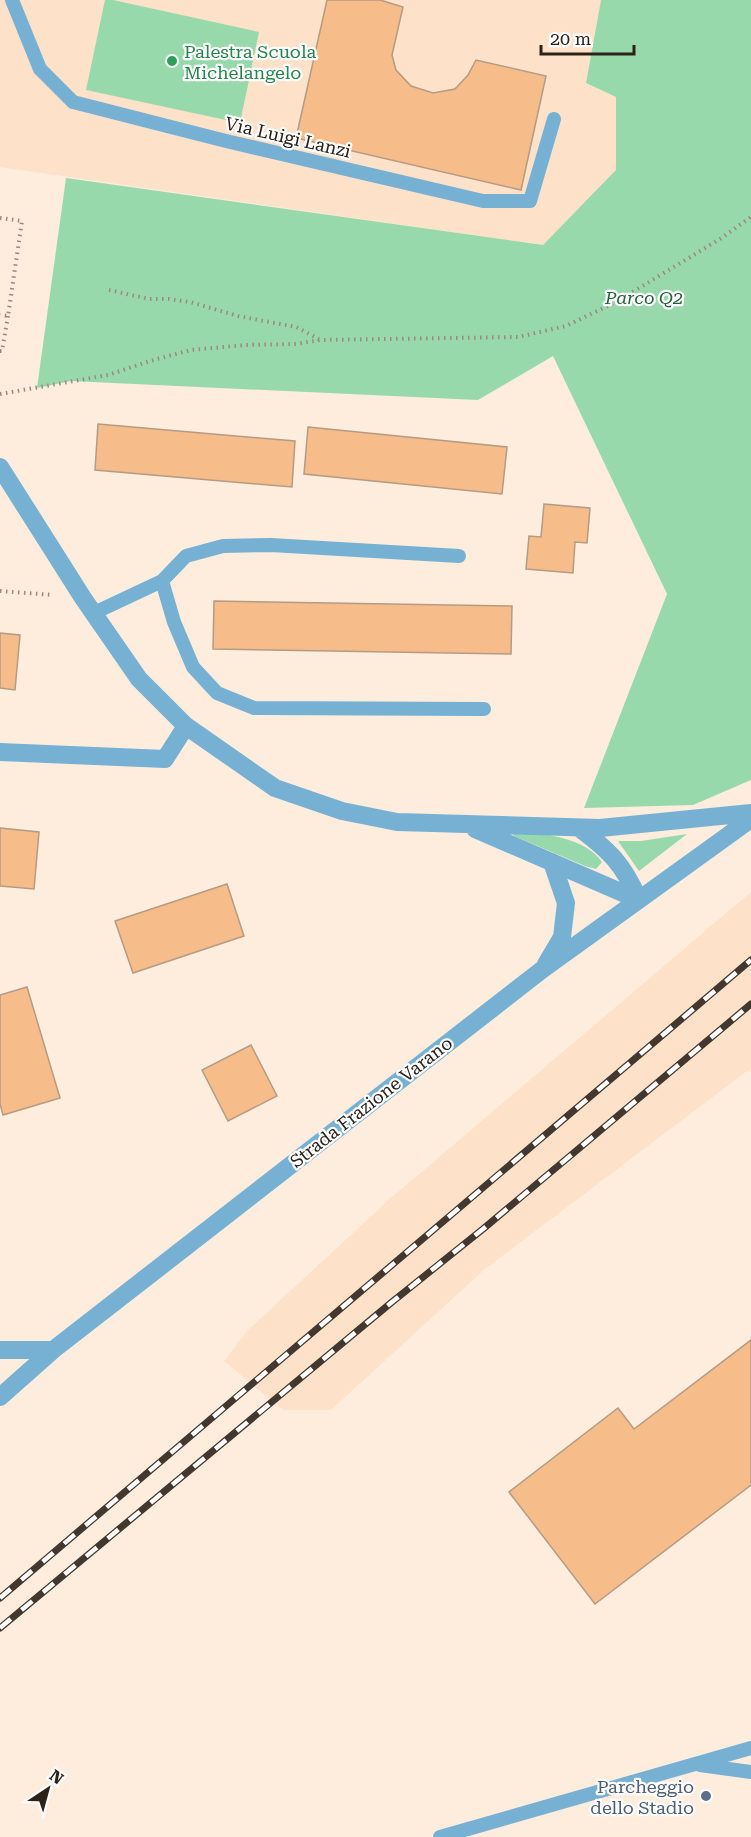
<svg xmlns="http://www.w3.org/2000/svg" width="751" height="1837" font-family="'Roboto Serif',serif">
<rect width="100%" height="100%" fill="#feecdd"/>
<path fill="#fde1c9" d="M0,0h601l-15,83 30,14v74l-73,74 -543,-78z
M751,892v176l-265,200 -155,142h-48l-59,-49 23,-30 144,-133z"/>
<path fill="#98d9ab" d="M105,0h8l146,32 -19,91 -154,-33z
M601,0h150v780l-58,25 -109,3 83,-214 -114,-238 -75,44 -407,-19 -34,7 29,-210 477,67 73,-75v-73l-30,-14z
M518,830c28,5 67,7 84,32l-6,7 -11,-3 -71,-30 -2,-4z
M687,834l-48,37 -21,-30h23z"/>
<path fill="#f6bc89" stroke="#b69b84" stroke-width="1.5" d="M327,0h53l23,7 -11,48 4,15 15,16 22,7 22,-4 13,-14 8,-15 70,16 -25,114 -225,-52z
M98,424l197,17 -3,46 -197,-17z
M308,427l199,20 -5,47 -198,-20z
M544,504l46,4 -3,35 -12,-1 -2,31 -47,-4 3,-33 12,1z
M214,601l298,5 -1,48 -298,-5z
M0,633l20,2 -5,55 -15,-2z
M0,828l39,4 -5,57 -34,-3z
M227,884l17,52 -111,37 -18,-52z
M27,987l33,111 -57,17 -3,-11v-109z
M251,1045l26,51 -49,25 -26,-51z
M751,1340v145l-156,119 -86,-112 109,-84 16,21z"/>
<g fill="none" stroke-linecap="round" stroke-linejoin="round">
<path stroke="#998b7e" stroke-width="4" stroke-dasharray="1.5 4.5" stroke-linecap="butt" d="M0,218l22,3 -14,95 -8,-1
M109,290l40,9h20l21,3 48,14 58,11 23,12
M0,351h2l6,-35
M0,394l108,-19 42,-14 41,-11 54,-5 51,-1 24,-4 198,-3 48,-11 50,-24 104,-63 31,-22
M0,591l53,4"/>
<path stroke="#76b1d4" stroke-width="14" d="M12,0l28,69 33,33 153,39 257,60h47l24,-82
M162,581l12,41 19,45 24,26 37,15 230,1
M94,613l68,-32 24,-25 37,-10 48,-1 188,11
M700,1765l51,7
M440,1837l311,-89"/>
<path stroke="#76b1d4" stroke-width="18" d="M0,467l83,131 56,81 47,47 89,62 67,23 55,11 203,6 151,-15
M0,752l165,7 21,-33
M579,828c31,23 44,36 60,72
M475,829l164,71
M546,964l16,-27 4,-34 -14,-41
M0,1350h53
M0,1397l53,-47 490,-381 208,-150"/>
<g stroke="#43382f" stroke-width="7">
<path id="rail" d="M0,1598l751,-638
M0,1628l392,-326 91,-73 268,-225"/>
</g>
<use href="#rail" stroke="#fdfdfd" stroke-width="4.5" stroke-dasharray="14" stroke-linecap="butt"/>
</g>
<circle fill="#2e9e5b" stroke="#fdfdfd" stroke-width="2" cx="172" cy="61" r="6"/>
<circle fill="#5c6f8a" stroke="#fdfdfd" stroke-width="2" cx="706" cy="1796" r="6"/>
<g text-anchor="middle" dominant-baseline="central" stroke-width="4.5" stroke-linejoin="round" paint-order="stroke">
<g font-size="18" fill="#27864d" stroke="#fdfdfd" text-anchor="start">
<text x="184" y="51">Palestra Scuola<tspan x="184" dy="21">Michelangelo</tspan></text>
</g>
<g font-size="18" fill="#2c2219" stroke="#fdfdfd">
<text transform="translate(288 137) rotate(13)">Via Luigi Lanzi</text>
<text transform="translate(371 1102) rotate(-38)">Strada Frazione Varano</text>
</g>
<g font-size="18" font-style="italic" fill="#24603a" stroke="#fdfdfd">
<text x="644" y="297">Parco Q2</text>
</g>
<g font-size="18" fill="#4e5e75" stroke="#fdfdfd" text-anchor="end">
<text x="694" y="1786">Parcheggio<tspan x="694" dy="21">dello Stadio</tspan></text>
</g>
</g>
<g transform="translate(48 1789) rotate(36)" stroke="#fdfdfd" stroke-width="4.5" paint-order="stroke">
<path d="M0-4.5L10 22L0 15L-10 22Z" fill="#2c2219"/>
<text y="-9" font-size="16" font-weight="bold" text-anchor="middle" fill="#2c2219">N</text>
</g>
<path d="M541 45v9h93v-9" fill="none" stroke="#2c2219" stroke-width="3"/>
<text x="550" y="45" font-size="18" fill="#2c2219" stroke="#fdfdfd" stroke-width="4.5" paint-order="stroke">20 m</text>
</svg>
